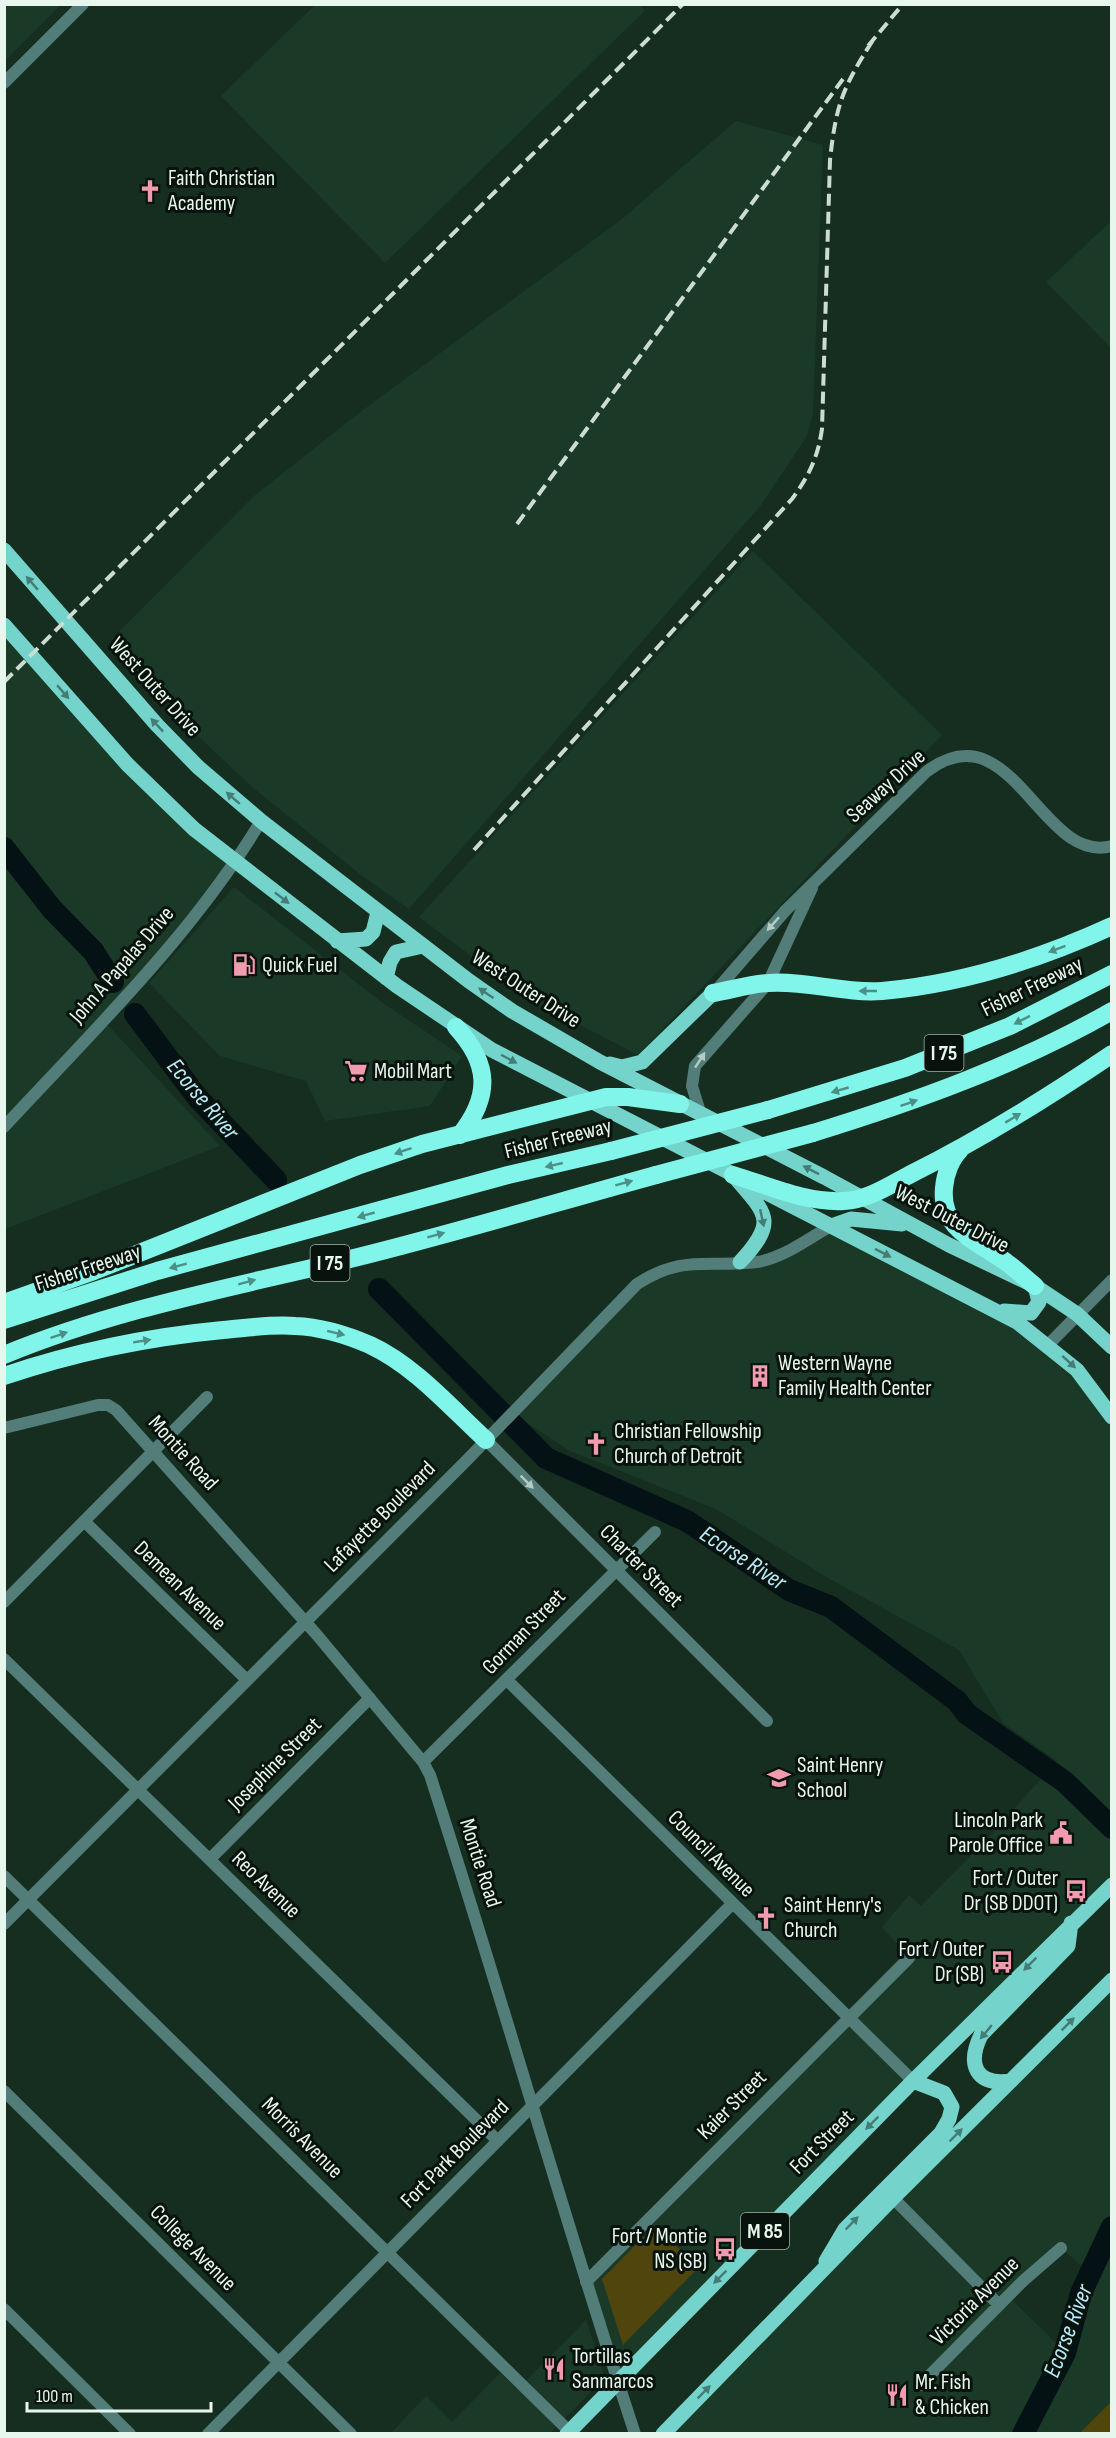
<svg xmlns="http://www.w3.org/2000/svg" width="1116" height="2438" font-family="'Sofia Sans Condensed',sans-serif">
<rect width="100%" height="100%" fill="#162e20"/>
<path fill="#1a3927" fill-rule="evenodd" d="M5,4l56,1 -56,56 -1,-56z
M639,4l6,7 -260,252 -164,-167 94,-91z
M736,121l87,24 -10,268 -6,23 -46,69 -352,404 -48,-34 -109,-88 -57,-54 -83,-94 142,-143 105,-83 263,-194z
M1111,221v127l-65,-66z
M753,551l189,184 -304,320 -56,-29 -20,-2 -143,-107z
M4,625l123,139 108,99 -132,157 117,126 -215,83z
M234,887l146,114 82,55 -32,50 -105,15 -19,-40 -86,-25 -71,-73z
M831,1226l202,107 78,84v468l-493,496 -32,-99 322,-325 -26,-30 27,-32 12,11 65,-66 71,-79 -54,-38 -44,-73 -131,-72 -112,-69 -146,-58 -58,-38 142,-140 101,-11z
M1111,1980v453l-448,1zM1061,2248l29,25 -25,79 -57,-56z
M586,2320l19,58 -55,55 -160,1 36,-38 26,26 48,-49 18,16z"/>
<path fill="#51450e" d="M655,2225l43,43 -75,77 -21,-66z
M1111,2402v31h-31z"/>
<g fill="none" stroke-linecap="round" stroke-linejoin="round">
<path stroke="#041115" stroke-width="22" d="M4,848l48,61 41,42 20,31
M135,1014l62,83 79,83
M379,1289l167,169 141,63 102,69 42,17 126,94 10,13 98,68 47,46
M1023,2434l42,-81 16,-60 31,-66"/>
<path stroke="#527d78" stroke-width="12" d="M4,83l79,-79
M714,993l71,-82 141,-139c86,-66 115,94 186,74
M701,1115l-9,-29 3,-20 73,-83 44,-95
M4,1127c90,-97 188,-192 257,-306
M1048,1345l64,-65
M4,1428l94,-23h10l8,5 201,225 106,127 7,13c71,219 133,440 205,659
M486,1440l281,281
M84,1521l163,159
M4,1602l203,-205
M4,1659l494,482
M507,1680l406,401
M423,1762l232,-230
M210,1859l160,-161
M4,1876l565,555
M4,1924l463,-464 170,-176c46,-30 71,-16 120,-22 27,-4 50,-23 74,-36
M4,2091l347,343
M893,2198l106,107
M586,2282l323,-324
M4,2309l126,125
M920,2385l103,-104 38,-33
M208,2434l524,-530"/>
<path stroke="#74d3ca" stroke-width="15" d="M4,550l153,175 41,42 63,54 208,160 43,30 88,51 224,115 125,68 86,41 42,28 35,33
M4,625l123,139 67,65 203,157 95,64 252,130
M337,941l29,-2 7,-7 5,-20
M386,978l4,-16 6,-10 27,-6
M610,1064l12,3 20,-5 71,-69
M733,1175c33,39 46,45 7,87
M765,1192l252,130 60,48 35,47
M831,1226l20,-7 51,5
M1004,1311l27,2 8,-11 -4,-16
M1011,2081c-36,5 -44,-17 -30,-46l87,-89 3,-23
M826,2261l19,-32 96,-96 8,-14 3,-12 -8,-14 -31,-12
M567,2434l346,-353 199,-196
M663,2434l230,-236 219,-218"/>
<path stroke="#81f5ea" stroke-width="18" d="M713,993c18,-3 37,-9 55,-10 37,-3 76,11 114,8 79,-7 158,-32 230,-65
M456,1027c34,37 35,69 4,108
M768,1110l137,-42 105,-42 102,-52
M813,1133c104,-32 204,-68 299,-122
M960,1150c-9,9 -15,24 -16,38 -4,43 34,53 62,74 10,7 19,16 29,24
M733,1175c36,11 73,28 111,26 24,-1 46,-16 67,-27 70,-35 136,-76 201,-120
M4,1303l90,-32 266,-106 62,-21 184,-47h22l52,7
M4,1320l153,-49 351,-96 103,-24
M4,1355c111,-46 230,-68 346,-96 102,-25 204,-56 306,-84
M4,1376c71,-24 144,-39 219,-46 24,-2 48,-6 72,-4 26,1 52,9 75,19 45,21 80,62 116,95"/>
<path stroke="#ccdcd1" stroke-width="4" stroke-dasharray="12 6" stroke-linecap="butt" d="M868,46l35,-42
M517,524l326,-445
M4,682l679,-678
M474,850l318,-351c17,-23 26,-42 30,-70l8,-269c6,-56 13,-73 43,-120"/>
<path stroke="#81f5ea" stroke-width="18" d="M611,1151l157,-41
M656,1175l157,-42"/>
</g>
<defs><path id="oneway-solid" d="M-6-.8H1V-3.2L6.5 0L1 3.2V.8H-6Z" transform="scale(1.5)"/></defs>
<g fill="#447d75">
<use href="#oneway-solid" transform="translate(32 583) rotate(-131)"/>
<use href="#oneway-solid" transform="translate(63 692) rotate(49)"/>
<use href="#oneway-solid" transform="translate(157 725) rotate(-133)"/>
<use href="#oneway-solid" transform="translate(233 798) rotate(-139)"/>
<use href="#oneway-solid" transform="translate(282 898) rotate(38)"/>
<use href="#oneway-solid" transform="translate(486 993) rotate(-146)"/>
<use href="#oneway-solid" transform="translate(509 1059) rotate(28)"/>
<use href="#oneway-solid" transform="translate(811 1170) rotate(-153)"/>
<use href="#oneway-solid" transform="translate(762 1218) rotate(78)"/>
<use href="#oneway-solid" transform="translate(883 1253) rotate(27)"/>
<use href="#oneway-solid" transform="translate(1069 1362) rotate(42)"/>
<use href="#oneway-solid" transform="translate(1030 1964) rotate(135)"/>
<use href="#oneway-solid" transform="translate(1068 2024) rotate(-45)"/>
<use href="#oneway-solid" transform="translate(986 2032) rotate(130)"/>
<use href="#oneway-solid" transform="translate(872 2123) rotate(135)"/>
<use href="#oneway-solid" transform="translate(956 2135) rotate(-45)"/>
<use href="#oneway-solid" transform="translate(852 2223) rotate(-46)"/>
<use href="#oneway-solid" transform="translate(720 2277) rotate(135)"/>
<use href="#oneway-solid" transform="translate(704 2392) rotate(-45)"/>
</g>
<g fill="#b4ccc4">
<use href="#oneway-solid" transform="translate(773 924) rotate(132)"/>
<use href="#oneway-solid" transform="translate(700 1060) rotate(-57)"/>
<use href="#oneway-solid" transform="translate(527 1482) rotate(45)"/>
</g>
<g fill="#4b8f87">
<use href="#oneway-solid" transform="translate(1057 949) rotate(159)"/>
<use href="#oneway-solid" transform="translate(868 991) rotate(-180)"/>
<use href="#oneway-solid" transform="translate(1022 1020) rotate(153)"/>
<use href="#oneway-solid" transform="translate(840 1090) rotate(164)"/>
<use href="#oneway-solid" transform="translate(909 1103) rotate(-19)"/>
<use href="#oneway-solid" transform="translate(1013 1118) rotate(-31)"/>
<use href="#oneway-solid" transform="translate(403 1151) rotate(161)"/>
<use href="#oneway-solid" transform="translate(554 1165) rotate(167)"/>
<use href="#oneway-solid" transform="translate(624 1183) rotate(-15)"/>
<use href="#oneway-solid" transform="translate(366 1215) rotate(164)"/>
<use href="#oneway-solid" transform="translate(436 1235) rotate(-15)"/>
<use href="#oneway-solid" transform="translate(178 1266) rotate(165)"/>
<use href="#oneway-solid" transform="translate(247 1282) rotate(-15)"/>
<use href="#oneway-solid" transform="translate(336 1333) rotate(14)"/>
<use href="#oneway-solid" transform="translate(59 1335) rotate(-19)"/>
<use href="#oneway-solid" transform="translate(142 1341) rotate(-9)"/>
</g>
<defs>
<g id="church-bare" transform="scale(1.8)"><path d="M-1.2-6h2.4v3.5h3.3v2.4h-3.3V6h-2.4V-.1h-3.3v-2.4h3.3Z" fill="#f29aae" stroke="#09130d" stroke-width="2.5" paint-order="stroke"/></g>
<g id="fuel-bare" transform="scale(1.8)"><path d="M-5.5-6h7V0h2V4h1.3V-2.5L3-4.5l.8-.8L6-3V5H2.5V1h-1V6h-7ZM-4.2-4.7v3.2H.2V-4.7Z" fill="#f29aae" stroke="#09130d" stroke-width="2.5" paint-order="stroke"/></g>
<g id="supermarket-bare" transform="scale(1.8)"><path d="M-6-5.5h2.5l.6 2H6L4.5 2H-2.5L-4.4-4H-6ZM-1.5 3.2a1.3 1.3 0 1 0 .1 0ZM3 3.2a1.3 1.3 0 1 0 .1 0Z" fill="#f29aae" stroke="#09130d" stroke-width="2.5" paint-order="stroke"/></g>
<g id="building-bare" transform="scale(1.8)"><path d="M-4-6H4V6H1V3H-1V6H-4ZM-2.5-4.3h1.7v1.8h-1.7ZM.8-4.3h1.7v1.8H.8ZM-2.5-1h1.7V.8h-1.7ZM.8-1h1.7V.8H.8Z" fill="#f29aae" stroke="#09130d" stroke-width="2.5" paint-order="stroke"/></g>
<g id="school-bare" transform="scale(1.8)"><path d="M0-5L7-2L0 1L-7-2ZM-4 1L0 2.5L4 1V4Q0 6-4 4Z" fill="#f29aae" stroke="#09130d" stroke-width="2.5" paint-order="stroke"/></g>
<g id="civic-bare" transform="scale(1.8)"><path d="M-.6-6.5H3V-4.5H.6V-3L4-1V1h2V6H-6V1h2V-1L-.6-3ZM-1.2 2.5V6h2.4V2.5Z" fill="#f29aae" stroke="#09130d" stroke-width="2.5" paint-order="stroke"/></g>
<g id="bus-bare" transform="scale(1.8)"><path d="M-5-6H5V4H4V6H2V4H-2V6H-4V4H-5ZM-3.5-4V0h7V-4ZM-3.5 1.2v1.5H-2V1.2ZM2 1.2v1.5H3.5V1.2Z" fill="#f29aae" stroke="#09130d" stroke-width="2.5" paint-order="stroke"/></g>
<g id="restaurant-bare" transform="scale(1.8)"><path d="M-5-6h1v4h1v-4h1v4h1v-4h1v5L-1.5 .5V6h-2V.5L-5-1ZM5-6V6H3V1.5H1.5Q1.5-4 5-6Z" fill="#f29aae" stroke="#09130d" stroke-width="2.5" paint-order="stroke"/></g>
</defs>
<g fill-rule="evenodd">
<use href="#church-bare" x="150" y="191"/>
<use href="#fuel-bare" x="244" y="965"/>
<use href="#supermarket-bare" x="356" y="1071"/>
<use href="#building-bare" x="760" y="1376"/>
<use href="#church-bare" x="596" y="1444"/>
<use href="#school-bare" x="779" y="1778"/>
<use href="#civic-bare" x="1061" y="1833"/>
<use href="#bus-bare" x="1076" y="1891"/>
<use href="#church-bare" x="766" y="1918"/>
<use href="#bus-bare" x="1002" y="1962"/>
<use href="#bus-bare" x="725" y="2249"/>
<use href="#restaurant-bare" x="554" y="2369"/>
<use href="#restaurant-bare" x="897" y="2395"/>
</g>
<g text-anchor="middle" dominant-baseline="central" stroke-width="6" stroke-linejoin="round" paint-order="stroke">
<g fill="#09130d" stroke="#a5b3aa" stroke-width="1.5">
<rect x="924.5" y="1035" width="39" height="36" rx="4.5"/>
<rect x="310.5" y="1245" width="39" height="36" rx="4.5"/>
<rect x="741" y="2213" width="48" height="36" rx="4.5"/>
</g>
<g font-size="21" font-weight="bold" fill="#e8f7ed">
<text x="944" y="1053">I 75</text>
<text x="330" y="1263">I 75</text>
<text x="765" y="2231">M 85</text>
</g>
<g font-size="22" fill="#e8f7ed" stroke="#09130d" text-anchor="start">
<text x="168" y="178">Faith Christian<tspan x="168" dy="25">Academy</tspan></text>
<text x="262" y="965">Quick Fuel</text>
<text x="374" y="1071">Mobil Mart</text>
<text x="778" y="1363">Western Wayne<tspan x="778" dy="25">Family Health Center</tspan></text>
<text x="614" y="1431">Christian Fellowship<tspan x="614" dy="25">Church of Detroit</tspan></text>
<text x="797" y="1765">Saint Henry<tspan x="797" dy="25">School</tspan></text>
<text x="1043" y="1820" text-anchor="end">Lincoln Park<tspan x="1043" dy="25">Parole Office</tspan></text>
<text x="1058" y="1878" text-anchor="end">Fort / Outer<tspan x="1058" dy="25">Dr (SB DDOT)</tspan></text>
<text x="784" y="1905">Saint Henry's<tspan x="784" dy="25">Church</tspan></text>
<text x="984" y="1949" text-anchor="end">Fort / Outer<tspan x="984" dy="25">Dr (SB)</tspan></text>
<text x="707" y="2236" text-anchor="end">Fort / Montie<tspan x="707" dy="25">NS (SB)</tspan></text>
<text x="572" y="2356">Tortillas<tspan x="572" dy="25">Sanmarcos</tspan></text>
<text x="915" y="2382">Mr. Fish<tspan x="915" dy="25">&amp; Chicken</tspan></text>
</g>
<g font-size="22" fill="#e8f7ed" stroke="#09130d">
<text transform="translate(155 687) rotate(48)">West Outer Drive</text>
<text transform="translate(886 786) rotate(-42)">Seaway Drive</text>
<text transform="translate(122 965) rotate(-49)">John A Papalas Drive</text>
<text transform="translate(1032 987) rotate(-26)">Fisher Freeway</text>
<text transform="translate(526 989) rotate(33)">West Outer Drive</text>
<text transform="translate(558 1139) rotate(-14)">Fisher Freeway</text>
<text transform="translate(952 1219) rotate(27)">West Outer Drive</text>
<text transform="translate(88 1268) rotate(-18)">Fisher Freeway</text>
<text transform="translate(183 1453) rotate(48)">Montie Road</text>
<text transform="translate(380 1517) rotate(-45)">Lafayette Boulevard</text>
<text transform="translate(641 1566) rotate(45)">Charter Street</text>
<text transform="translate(180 1586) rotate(44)">Demean Avenue</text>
<text transform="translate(524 1632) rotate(-46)">Gorman Street</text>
<text transform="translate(275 1764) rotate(-45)">Josephine Street</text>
<text transform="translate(711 1854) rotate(45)">Council Avenue</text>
<text transform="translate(480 1863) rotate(72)">Montie Road</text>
<text transform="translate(266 1885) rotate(44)">Reo Avenue</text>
<text transform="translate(732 2105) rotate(-45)">Kaier Street</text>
<text transform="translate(302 2138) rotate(45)">Morris Avenue</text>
<text transform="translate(822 2142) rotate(-45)">Fort Street</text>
<text transform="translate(455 2154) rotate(-45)">Fort Park Boulevard</text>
<text transform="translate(193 2248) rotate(45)">College Avenue</text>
<text transform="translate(975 2301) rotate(-45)">Victoria Avenue</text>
</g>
<g font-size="24" font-style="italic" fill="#b9eaf9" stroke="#09130d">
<text transform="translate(203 1099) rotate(50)">Ecorse River</text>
<text transform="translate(743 1558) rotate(33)">Ecorse River</text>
<text transform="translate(1068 2331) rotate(-69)">Ecorse River</text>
</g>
</g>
<rect width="1116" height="2438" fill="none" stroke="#e8f7ed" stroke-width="12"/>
<path d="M27 2402v9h184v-9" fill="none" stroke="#e8f7ed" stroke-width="3"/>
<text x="36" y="2402" font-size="18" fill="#e8f7ed" stroke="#09130d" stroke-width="4.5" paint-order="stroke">100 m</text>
</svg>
